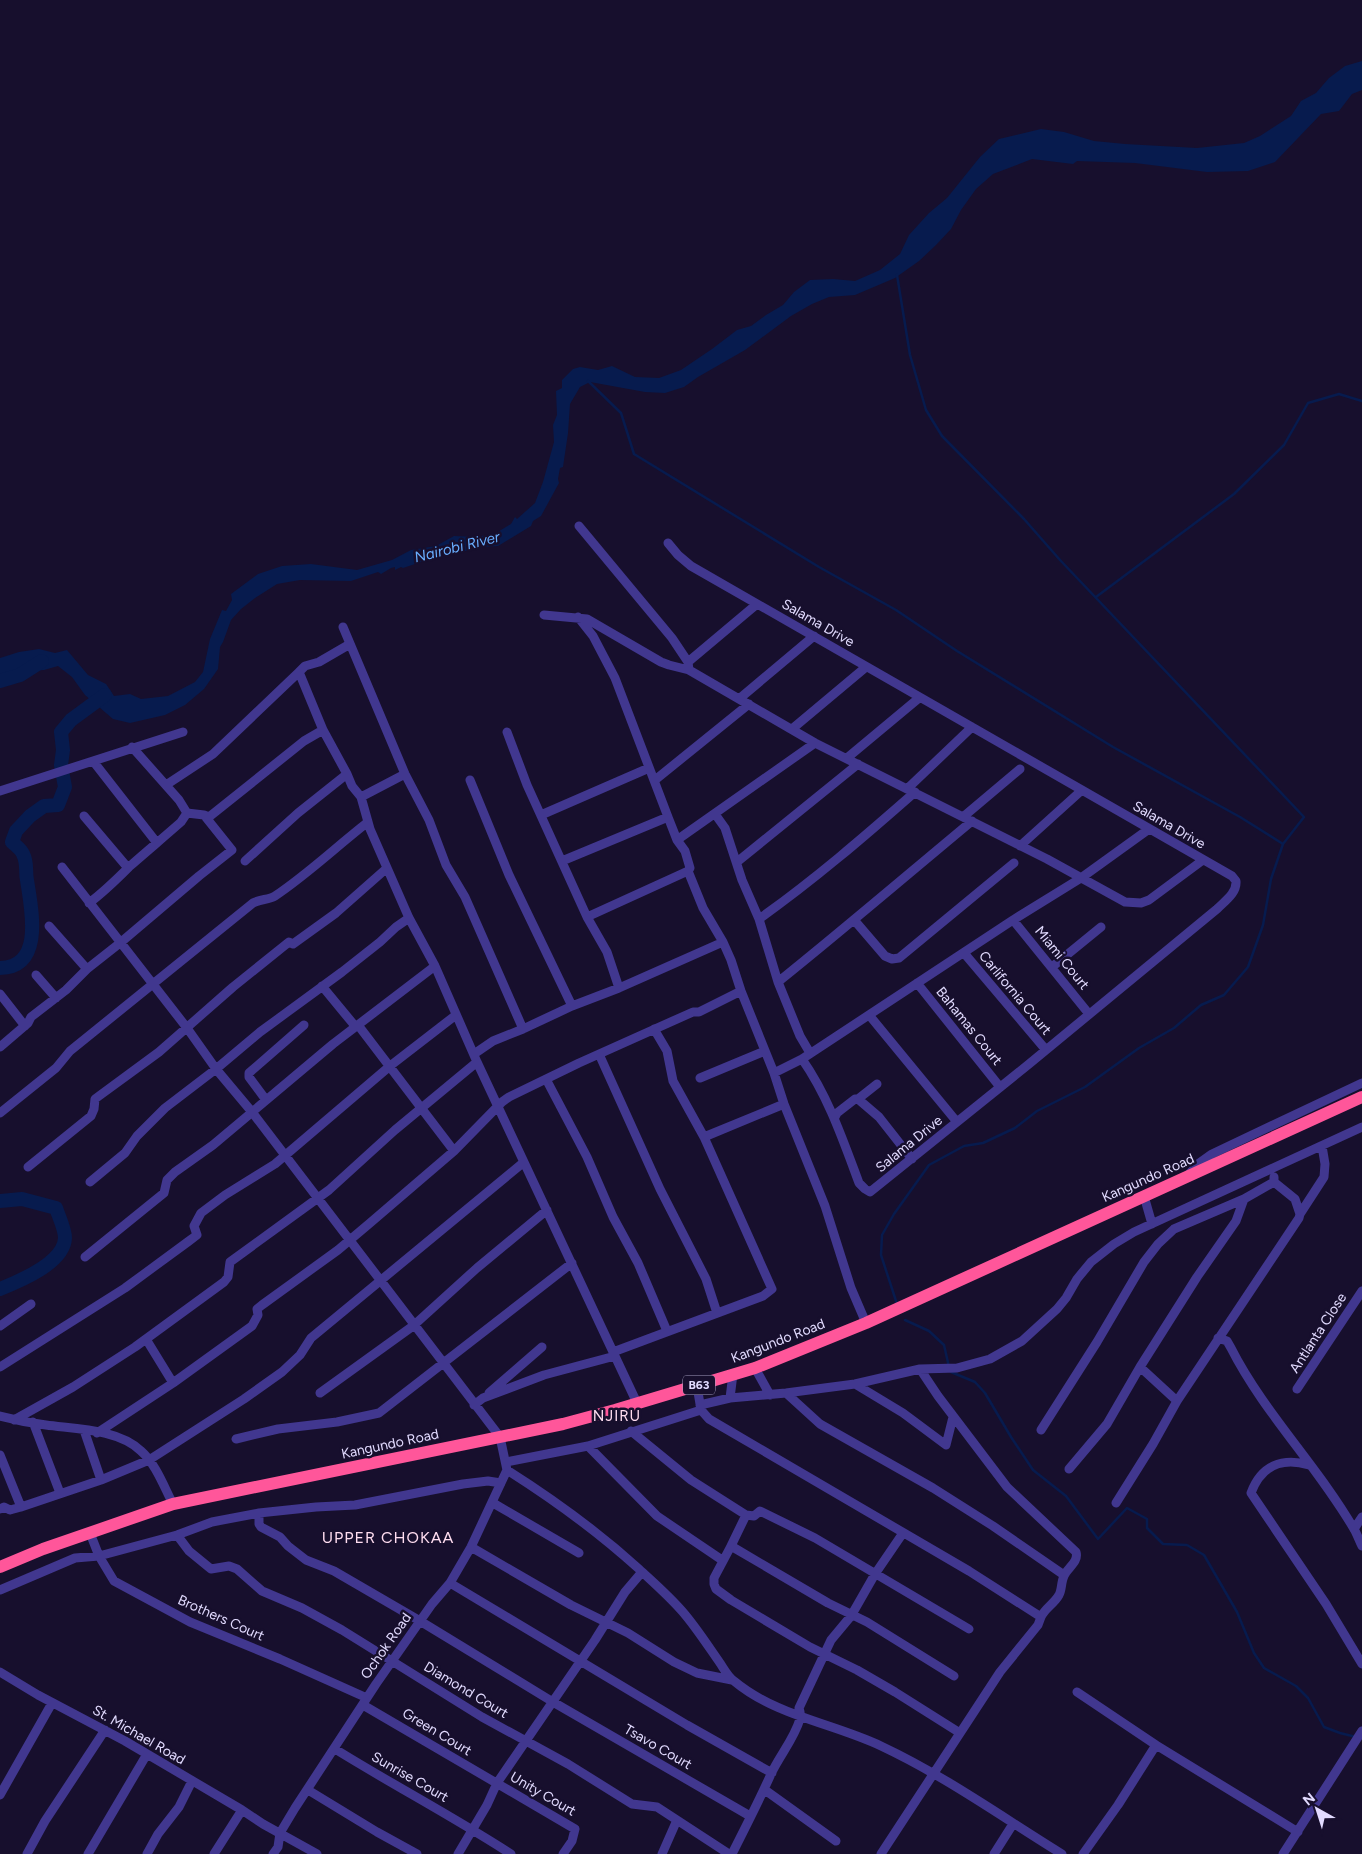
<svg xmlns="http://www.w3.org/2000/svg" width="1362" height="1854" font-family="Figtree,sans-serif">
<rect width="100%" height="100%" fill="#170f2d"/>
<path fill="#071b4e" d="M1362,61v29l-10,4 -13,17 -18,3 -46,48 -27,9 -41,1 -72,-9 -58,-2 -4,3 -41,-5 -39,15 -17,15 -15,21 -10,19 -15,16 -17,16 -24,17 -40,17 -26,2 -17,7 -21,12 -46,34 -47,27 -14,10 -19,6 -20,-1 -55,-10 -10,5 -10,17 -2,29 -5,34 -3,1 -2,11 1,4 -18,33 -8,5 -2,5 -33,20 -15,1 -17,4 -30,1 -12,9 -21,7 -2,-1 -6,3v-3l-4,1 -10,6 -3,-2 -27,9 -51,-1 -23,4 -22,14 -14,11 -10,11 -8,22 -3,5 -2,22 -14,20 -19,16 -20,10 -35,8 -17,-4 -28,-24 -13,-18 -14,-11 -14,4 -20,1 -24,11v-24l19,-6 20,-3 16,4 12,-3 21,25 18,9 8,12 16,-2 11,5 27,-3 27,-14 8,-10 7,-33 12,-29 4,1 6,-11 -1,-6 27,-20 24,-8 29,-2 46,6 35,-10 19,-10 25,-4 18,-10 23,1 19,-4 15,-9 4,-7 2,2 18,-16 8,-21 11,-40 -1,-17 4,-10 -1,-24 6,-3v-8l11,-11 7,-2 18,3 14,-4 23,11 24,1 22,-8 31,-21 25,-19 14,-4 15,-11 17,-10 11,-13 16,-12 23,-1 22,2 25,-11 20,-16 9,-19 20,-22 18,-15 33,-41 19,-18 42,-10 23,3 30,9 31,3 72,4 47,-5 16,-7 31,-20 10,-15 15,-8 13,-15 16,-12z"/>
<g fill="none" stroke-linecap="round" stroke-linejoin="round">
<path stroke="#071b4e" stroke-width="2.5" d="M588,381l33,32 13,41 185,113 77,43 61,41 156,96 127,70 43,27
M1096,597l138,-103 50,-49 24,-42 31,-9 23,7
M897,1304l-16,-49 1,-20 12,-21 35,-49 35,-19 19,-3 32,-15 22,-17 48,-24 54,-39 35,-20 27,-23 23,-10 24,-28 15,-42 8,-46 12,-35 21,-27 -244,-257 -36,-41 -82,-83 -16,-26 -16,-55 -13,-80
M905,1320l24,11 15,14 5,22
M951,1372l24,10 10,11 26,44 22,33 33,26 32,43 29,-31 20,11v9l16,16 24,1 17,10 33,57 17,41 10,15 32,18 12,12 16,29 16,6 16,4"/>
<path stroke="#071b4e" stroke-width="14" d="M0,681l20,-6 22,-14
M0,968c45,-1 31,-60 27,-88 -2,-9 1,-16 -4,-26 -2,-5 -7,-8 -11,-12l4,-11 14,-15 14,-10 14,-1 7,-18 -4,-22 2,-15 -2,-18 10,-12 34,-25
M0,1201l22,-2 34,9c3,9 9,21 9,30 -1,25 -45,43 -65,51"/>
<path stroke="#41378f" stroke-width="9" d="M579,526l93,112 16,24 1,8 126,73
M668,543l10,12 13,11 541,310 4,5c1,12 -11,20 -19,28l-188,155 -159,128 -5,-3 -6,-6c-16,-43 -31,-87 -57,-124
M544,615l43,4 74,43 8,3 20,5
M578,617l15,19 22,42 53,139 9,23 8,11 5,17 -2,3 15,37 20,34 8,18 10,31 33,82 10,31 41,102 26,82 15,35
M343,627l62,147 24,46 17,45 19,32 58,132
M688,662l69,-58
M739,699l75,-63
M792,729l74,-62
M323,730l24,44
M507,732l20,53 60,132 20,35 12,36
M847,758l72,-60
M93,761l64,82
M470,780l39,95 63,131
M655,780l94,-76
M166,785l47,-31 86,-82
M907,789l65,-62
M0,791l183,-59
M361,797l9,32 39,89 26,48 42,96 160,341
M187,813l17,2 5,2 95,-76 19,-11 -24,-58 6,-6 14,-4 31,-18
M715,814l10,14 17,52 17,39 19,63 22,54 10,17
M541,815l108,-47
M84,816l44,52
M963,817l57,-48
M677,840l138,-97 232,116 78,43 16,1 8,-3 54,-40
M1020,846l62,-56
M245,861l53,-48 49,-39 5,12 9,11 44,-23
M562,861l106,-44
M737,862l121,-98
M62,867l125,161 29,41 36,43 248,325 7,33c49,31 89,60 132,99 15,14 30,27 43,42 14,16 26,35 38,52 4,6 8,14 14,18 42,35 98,42 147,65 64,30 121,71 181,108
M89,903c15,-11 27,-23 40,-36 17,-15 35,-30 52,-45l6,-9 -8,-13 -47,-53
M587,917l101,-46
M759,919c55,-39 106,-83 156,-127
M1013,920l76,94
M855,921l30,35 7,3 7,-1 115,-95
M49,926l38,43
M964,953l82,97
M1052,967l49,-40
M36,975l20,23
M778,982c66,-53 129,-107 194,-161
M917,983l83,104
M322,986l33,40
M0,994l25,32
M869,1015l88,107
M358,1025l96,126
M0,1047l28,-24 3,-6 35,-27 21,-21 33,-26 79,-67 33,-26 -28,-35
M474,1054l19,-13 30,-12 49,-23 47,-18 104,-46
M599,1054l61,135 46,90 11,34
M774,1073l28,-14 211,-139 68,-42 68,-49
M700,1078l65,-27
M546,1079l41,78 26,60 25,46 29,68
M858,1099l19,-15
M266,1100l-17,-23v-4l55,-48
M0,1113l56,-45 14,-17 183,-148c7,-4 16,-3 22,-7 33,-22 62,-50 93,-74
M835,1117l2,-4 18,-14h3l21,18 33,42
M704,1137l80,-33
M28,1167l63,-51 3,-7 1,-10 4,-3 60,-44 74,-65 56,-45 4,2 43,-31 51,-45
M1189,1174l9,-10 14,-10 150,-71
M90,1182l35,-29 12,-17 28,-28 51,-39 44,-37 82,-60 38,-30 16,-15 13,-9
M1144,1196l8,28
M1300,1214l24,-37 1,-13 -3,-18
M85,1257l79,-64 3,-13 8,-8 38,-27 120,-101 102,-78
M0,1326l31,-22
M1218,1338l9,3 4,7c33,65 86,117 123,181 3,5 5,11 8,17
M146,1339l27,44
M613,1352l150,-56 9,-7 -68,-152 -31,-56 -6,-30 -13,-22
M0,1367l125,-79 64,-47 8,-6 -3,-9 7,-13 24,-18 50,-31 115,-98 66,-51
M1140,1367l37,34
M755,1368l15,27
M855,1384l48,29 43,32 7,-28
M697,1386l4,24 8,9 260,152 72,46c4,-9 13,-13 18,-22 3,-5 2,-13 5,-19 3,-8 15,-14 12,-24l-69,-65 -69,-91 -18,-27
M1297,1389l65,-98
M320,1393l93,-67 64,-58 70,-58
M489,1393l53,-46
M786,1393l34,31 113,64 60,38 71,49
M730,1398l3,-24
M474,1405l9,-7 61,-23 71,-19
M700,1405l30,-7 56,-5 69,-9 65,-15 37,-1 33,-9 32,-18 35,-32 9,-11 11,-19 14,-17 23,-18 20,-12 228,-105
M0,1416c15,4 30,7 46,9 29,4 73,4 95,26 15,13 23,36 32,53
M14,1420l59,-33 62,-40 89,-65 4,-5 2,-15 99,-72 66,-60 82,-68
M33,1422l27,71
M84,1430l17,50
M1041,1430l56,-88 47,-80 14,-18 16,-15 70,-30
M631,1431l60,49 55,35 8,1 6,-5 55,27 154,91
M97,1433l76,-50 79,-57 6,-11 -1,-6 5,-4 76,-55 32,-27 84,-72 48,-49 7,-5 70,-34 114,-51h6l42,-21
M236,1439l42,-10 59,-7 42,-9 193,-150
M588,1446l69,70 65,44
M0,1455l21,52
M506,1462l82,-16 113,-36
M1309,1465c-27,-8 -48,1 -58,28l75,111 36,60
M1069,1469l38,-45 33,-57 57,-90 39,-56 8,-22 30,-17v-5
M493,1503l86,50
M1116,1503l37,-59 24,-43 122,-183 1,-4 -5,-15 -21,-17
M0,1509l4,-2 6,3 11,-3 80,-27 48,-20 95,-61 38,-27 18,-17 11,-17 213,-176
M259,1513v11l2,3 19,10 8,9 18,14 28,11 86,50 133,81 197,114
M1354,1529l8,-12
M90,1533l9,23 15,25 76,41 90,37 87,39
M177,1535l12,16 22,18 18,-3 8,3 25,22 40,17 40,22 140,87 86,47 64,40 25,3 72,47
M731,1546l15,-31
M471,1547l100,58 57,28 46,29 23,11 35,7
M450,1583l237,142 85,48
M0,1590l75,-32 24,-2 78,-21 35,-13 47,-9 57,-6 39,-2 108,-21 25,-3 13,2
M0,1672l38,23 87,46 117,69 21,14 54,30
M954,1676l-87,-54 -39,-19 -97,-57 -17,32v6l2,5 15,11 79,47 47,23 38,22 65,41
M1077,1692l79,53 -38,60 -35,49
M363,1705l212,124 -3,12 -9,13
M1156,1745l142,87
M335,1749c58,36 119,68 176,105
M308,1790l69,42 40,22
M765,1790l71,51
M0,1795l52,-92
M27,1854l18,-33 60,-91
M88,1854l59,-100
M147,1854l11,-20 21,-27 13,-26
M214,1854l28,-44
M273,1854l5,-7 2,-14 15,-25 81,-124 56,-80 18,-21 21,-36 36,-77
M458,1854l29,-49 10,-22 98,-143 30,-48 17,-20
M662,1854l15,-34
M732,1854c13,-26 27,-53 39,-80 9,-19 23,-35 29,-55 1,-4 0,-8 -1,-11l32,-68 20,-24 24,-42 28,-41
M881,1854l119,-182 38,-47 3,-8
M994,1854l19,-30
M1283,1854l79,-123"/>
<path stroke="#ff569a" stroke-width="12" d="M0,1567l43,-18 130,-45 390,-80 52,-14 140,-42 111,-45 496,-226"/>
</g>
<g text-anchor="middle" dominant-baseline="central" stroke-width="5" stroke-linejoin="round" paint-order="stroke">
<rect fill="#170f2d" stroke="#a59ec0" stroke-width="1" x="683" y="1375.5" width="32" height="19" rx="4"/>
<g font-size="12" font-weight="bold" fill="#e2dbff">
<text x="699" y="1385">B63</text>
</g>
<g font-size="14" fill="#e2dbff" stroke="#170f2d">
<text transform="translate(818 623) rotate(30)">Salama Drive</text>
<text transform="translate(1169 825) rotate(30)">Salama Drive</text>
<text transform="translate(1062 958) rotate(51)">Miami Court</text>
<text transform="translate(1015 993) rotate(50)">Carlifornia Court</text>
<text transform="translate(969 1026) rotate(51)">Bahamas Court</text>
<text transform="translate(909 1144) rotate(-39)">Salama Drive</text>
<text transform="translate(1148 1178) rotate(-24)">Kangundo Road</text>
<text transform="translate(1318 1333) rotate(-57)">Antlanta Close</text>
<text transform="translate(778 1341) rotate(-21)">Kangundo Road</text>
<text transform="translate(390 1444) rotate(-12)">Kangundo Road</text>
<text transform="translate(221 1618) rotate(24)">Brothers Court</text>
<text transform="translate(386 1646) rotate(-55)">Ochok Road</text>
<text transform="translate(466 1690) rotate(31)">Diamond Court</text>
<text transform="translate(437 1732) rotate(31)">Green Court</text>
<text transform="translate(139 1735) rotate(30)">St. Michael Road</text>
<text transform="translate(658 1747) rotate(30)">Tsavo Court</text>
<text transform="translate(410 1777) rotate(30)">Sunrise Court</text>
<text transform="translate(543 1794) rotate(30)">Unity Court</text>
</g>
<g font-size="15" font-style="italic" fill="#69aeff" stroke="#170f2d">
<text transform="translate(457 547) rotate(-14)">Nairobi River</text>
</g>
<g font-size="15" letter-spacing="1" fill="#ffddf0" stroke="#170f2d">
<text x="617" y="1416">NJIRU</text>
</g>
<g font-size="16" letter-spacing="1" fill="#ffddf0" stroke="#170f2d">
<text x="388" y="1537">UPPER CHOKAA</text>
</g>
</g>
<g transform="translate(1317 1809) rotate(321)" stroke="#170f2d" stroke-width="4" paint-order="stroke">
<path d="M0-4L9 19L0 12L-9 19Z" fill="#e2dbff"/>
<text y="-8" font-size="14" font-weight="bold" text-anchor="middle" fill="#e2dbff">N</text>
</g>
</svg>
